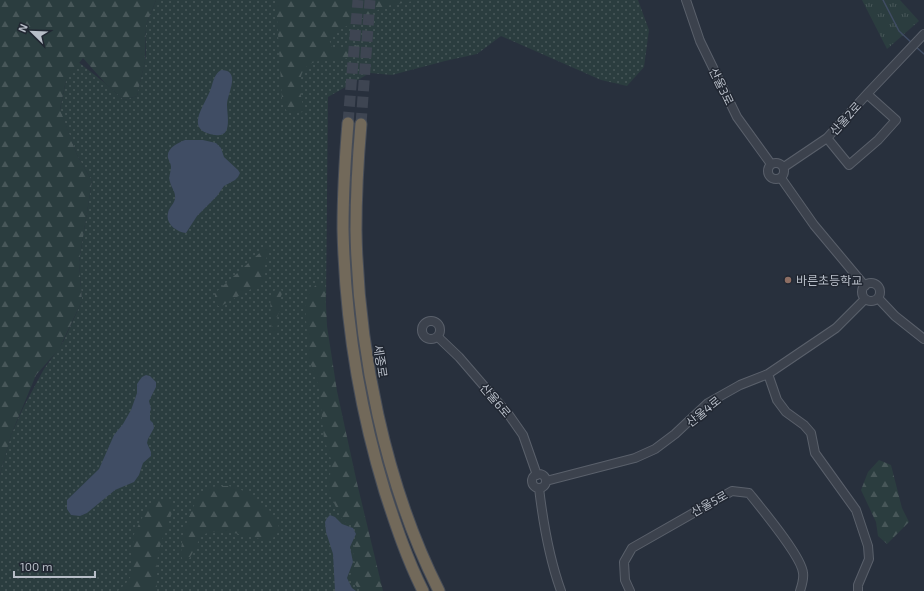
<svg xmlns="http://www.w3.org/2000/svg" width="924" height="591" font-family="'Exo 2','Noto Sans KR',sans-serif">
<defs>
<pattern id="grass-dots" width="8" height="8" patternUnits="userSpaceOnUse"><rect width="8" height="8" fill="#2b3d3f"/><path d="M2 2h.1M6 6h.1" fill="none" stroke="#485759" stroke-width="1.8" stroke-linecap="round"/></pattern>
<pattern id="forest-firs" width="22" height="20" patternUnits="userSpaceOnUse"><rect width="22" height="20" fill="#2b3d3f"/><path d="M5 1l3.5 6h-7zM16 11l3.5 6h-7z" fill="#485759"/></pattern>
<pattern id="park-tufts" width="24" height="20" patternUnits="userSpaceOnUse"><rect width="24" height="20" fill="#2b3d3f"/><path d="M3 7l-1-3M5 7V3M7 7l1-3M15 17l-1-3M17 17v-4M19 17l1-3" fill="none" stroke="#485759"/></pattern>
</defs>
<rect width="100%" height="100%" fill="#28303d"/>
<path fill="url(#grass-dots)" d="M156,0h482l11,30 -5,37 -17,19 -26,-6 -100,-44 -24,18 -32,7 -53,14 -22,-2 -42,24 -2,205 -4,53 38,176 16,60h-376v-116l11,-40 13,-29 20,-37 19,-27 19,-41 -3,-39 13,-81 -15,-26 -17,-45 6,-30 11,-19 28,22 19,17 13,-4 9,-40v-31z"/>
<path fill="url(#forest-firs)" d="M0,0h156l-10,25 -1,36 -8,35 -13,4 -19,-17 -22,-25 -17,22 -6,29 17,46 15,26 -13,81 3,39 -23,48 -23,26 -25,60 -11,40z
M276,0h143l-33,6 -49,25 -9,6 5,12 11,-2 7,-4 11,5v7c-4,1 -8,2 -13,3 -19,4 -47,-4 -49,25 -1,9 3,19 4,28l-4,2 -13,-1 -5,-13z
M264,249h3l1,4 -4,14 1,8 -3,8 -41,23h-3l-3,-6v-7z
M325,283l2,43 10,65 20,92 26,108h-22l-4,-4 -7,-11 5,-13 -2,-8 4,-22 -5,-8 -9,-3 -16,-34 3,-11 1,-18 -7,-20 -5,-52 -10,-28 -4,-53 5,-15 7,-7z
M277,289l6,2 -4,10 1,9 -3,7 1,7 -2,7 -3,2c-2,-6 -4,-35 -1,-40 0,0 4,-4 5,-4z
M879,460l12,5 11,43 7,14 -22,22 -9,-8 -2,-14 -15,-32 7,-18z
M229,486c5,2 11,3 15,5 11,6 48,32 30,46 -2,2 -6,3 -8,4 -14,-4 -52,-16 -64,-5 -5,6 -9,18 -14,24l-5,1c-7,-15 9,-61 22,-70 7,-6 16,-5 24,-5z
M165,499l9,5c-3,16 -11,30 -15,46 -3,13 -3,27 -2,41h-39l9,-9 6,-9 -1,-20 2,-19 11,-22 11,-12z"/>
<path fill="url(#park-tufts)" d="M862,0h38l19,21 -32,28z"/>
<path fill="#404d64" d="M221,70c21,0 6,24 6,35 0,10 6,33 -12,30 -31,-4 -12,-27 -5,-44 3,-7 3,-16 11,-21z
M185,140h18l13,3 5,5 3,9 14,13 2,3 -2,4 -3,3 -11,6 -7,10 -20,20 -11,17c-9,-1 -21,-9 -18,-20 1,-6 8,-10 7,-17 0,-5 -4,-9 -5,-14 -2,-5 1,-10 1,-15 0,-3 -2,-6 -3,-9 -2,-10 10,-15 17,-18z
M146,375l4,1 6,6v5l-7,14 2,8 -1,3v8l3,3 1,5 -6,11 -1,4 4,9v4l-8,7 -4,12 -5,7 -19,8 -28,23 -7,3 -9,-1 -4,-6v-9l32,-31 15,-34 9,-11 8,-14 6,-17v-9l2,-3 3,-4z
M330,515l5,2 7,7 11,4 3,6 -6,13 3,15 -6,16 5,10 4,3h-21l-2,-37 -7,-22 -1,-10 2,-4z"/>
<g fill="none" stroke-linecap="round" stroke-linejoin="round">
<path stroke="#404d64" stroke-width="1.5" d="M883,0l16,31 13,12
M916,47l8,7"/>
<path stroke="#3e4552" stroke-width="11" stroke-dasharray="11 5.5" stroke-linecap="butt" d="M348,123l10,-123
M361,124l9,-124"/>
<g stroke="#5a606b" stroke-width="10">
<path id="minor" d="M686,0l14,41 37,76 34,47
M827,138l22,27 29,-25 18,-20 -29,-26
M768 171a8 8 0 1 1 16 0a8 8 0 1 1-16 0Z
M784,167l43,-29 40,-44 57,-60
M781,178l33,47 51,61
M862 292a9 9 0 1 1 18 0a9 9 0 1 1-18 0Z
M878,298l17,18 29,23
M422 330a9 9 0 1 1 18 0a9 9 0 1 1-18 0Z
M438,337l21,20 50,58 14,20 14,40
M768,374l9,26 9,12 18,13 7,8 4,20 41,57 12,36 1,13 -11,26v6
M532 481a7 7 0 1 1 14 0a7 7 0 1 1-14 0Z
M546,481l89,-23 20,-9 20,-15 33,-31 32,-18 28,-11 68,-46 29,-29
M539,488c4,34 10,70 22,103
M630,591l-5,-11 -1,-18 8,-14 100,-57 17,2c12,15 53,64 54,80 1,6 -1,12 -3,18"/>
</g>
<g stroke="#474d58" stroke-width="13">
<path id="highway" d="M348,123c-3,36 -5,71 -5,106 2,89 16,178 42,263 11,34 22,67 38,99
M361,124c-3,35 -5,70 -5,106 2,119 29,254 83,361"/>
</g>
<use href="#minor" stroke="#3c424d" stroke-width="8"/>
<use href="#highway" stroke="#72695a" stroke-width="11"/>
</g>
<circle fill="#8d6e63" stroke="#212732" stroke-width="1.5" cx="788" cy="280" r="4"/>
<g text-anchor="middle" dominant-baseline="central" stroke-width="3" stroke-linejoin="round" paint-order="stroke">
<g font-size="12" fill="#b8bec8" stroke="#212732">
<text transform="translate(722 86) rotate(64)">산울3로</text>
<text transform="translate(845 118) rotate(-48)">산울2로</text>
<text transform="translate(381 361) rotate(81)">세종로</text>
<text transform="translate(496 400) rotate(50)">산울6로</text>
<text transform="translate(703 411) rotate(-39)">산울4로</text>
<text transform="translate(709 503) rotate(-29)">산울5로</text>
</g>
<g font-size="12" fill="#b8bec8" stroke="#212732" text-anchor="start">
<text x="796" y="280">바른초등학교</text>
</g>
</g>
<g transform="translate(32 32) rotate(293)" stroke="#212732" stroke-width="3" paint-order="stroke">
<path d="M0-3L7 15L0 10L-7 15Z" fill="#b8bec8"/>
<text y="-6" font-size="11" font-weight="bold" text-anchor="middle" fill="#b8bec8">N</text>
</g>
<path d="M14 571v6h81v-6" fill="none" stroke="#b8bec8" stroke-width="2"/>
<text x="20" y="571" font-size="12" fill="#b8bec8" stroke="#212732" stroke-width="3" paint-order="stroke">100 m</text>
</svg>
